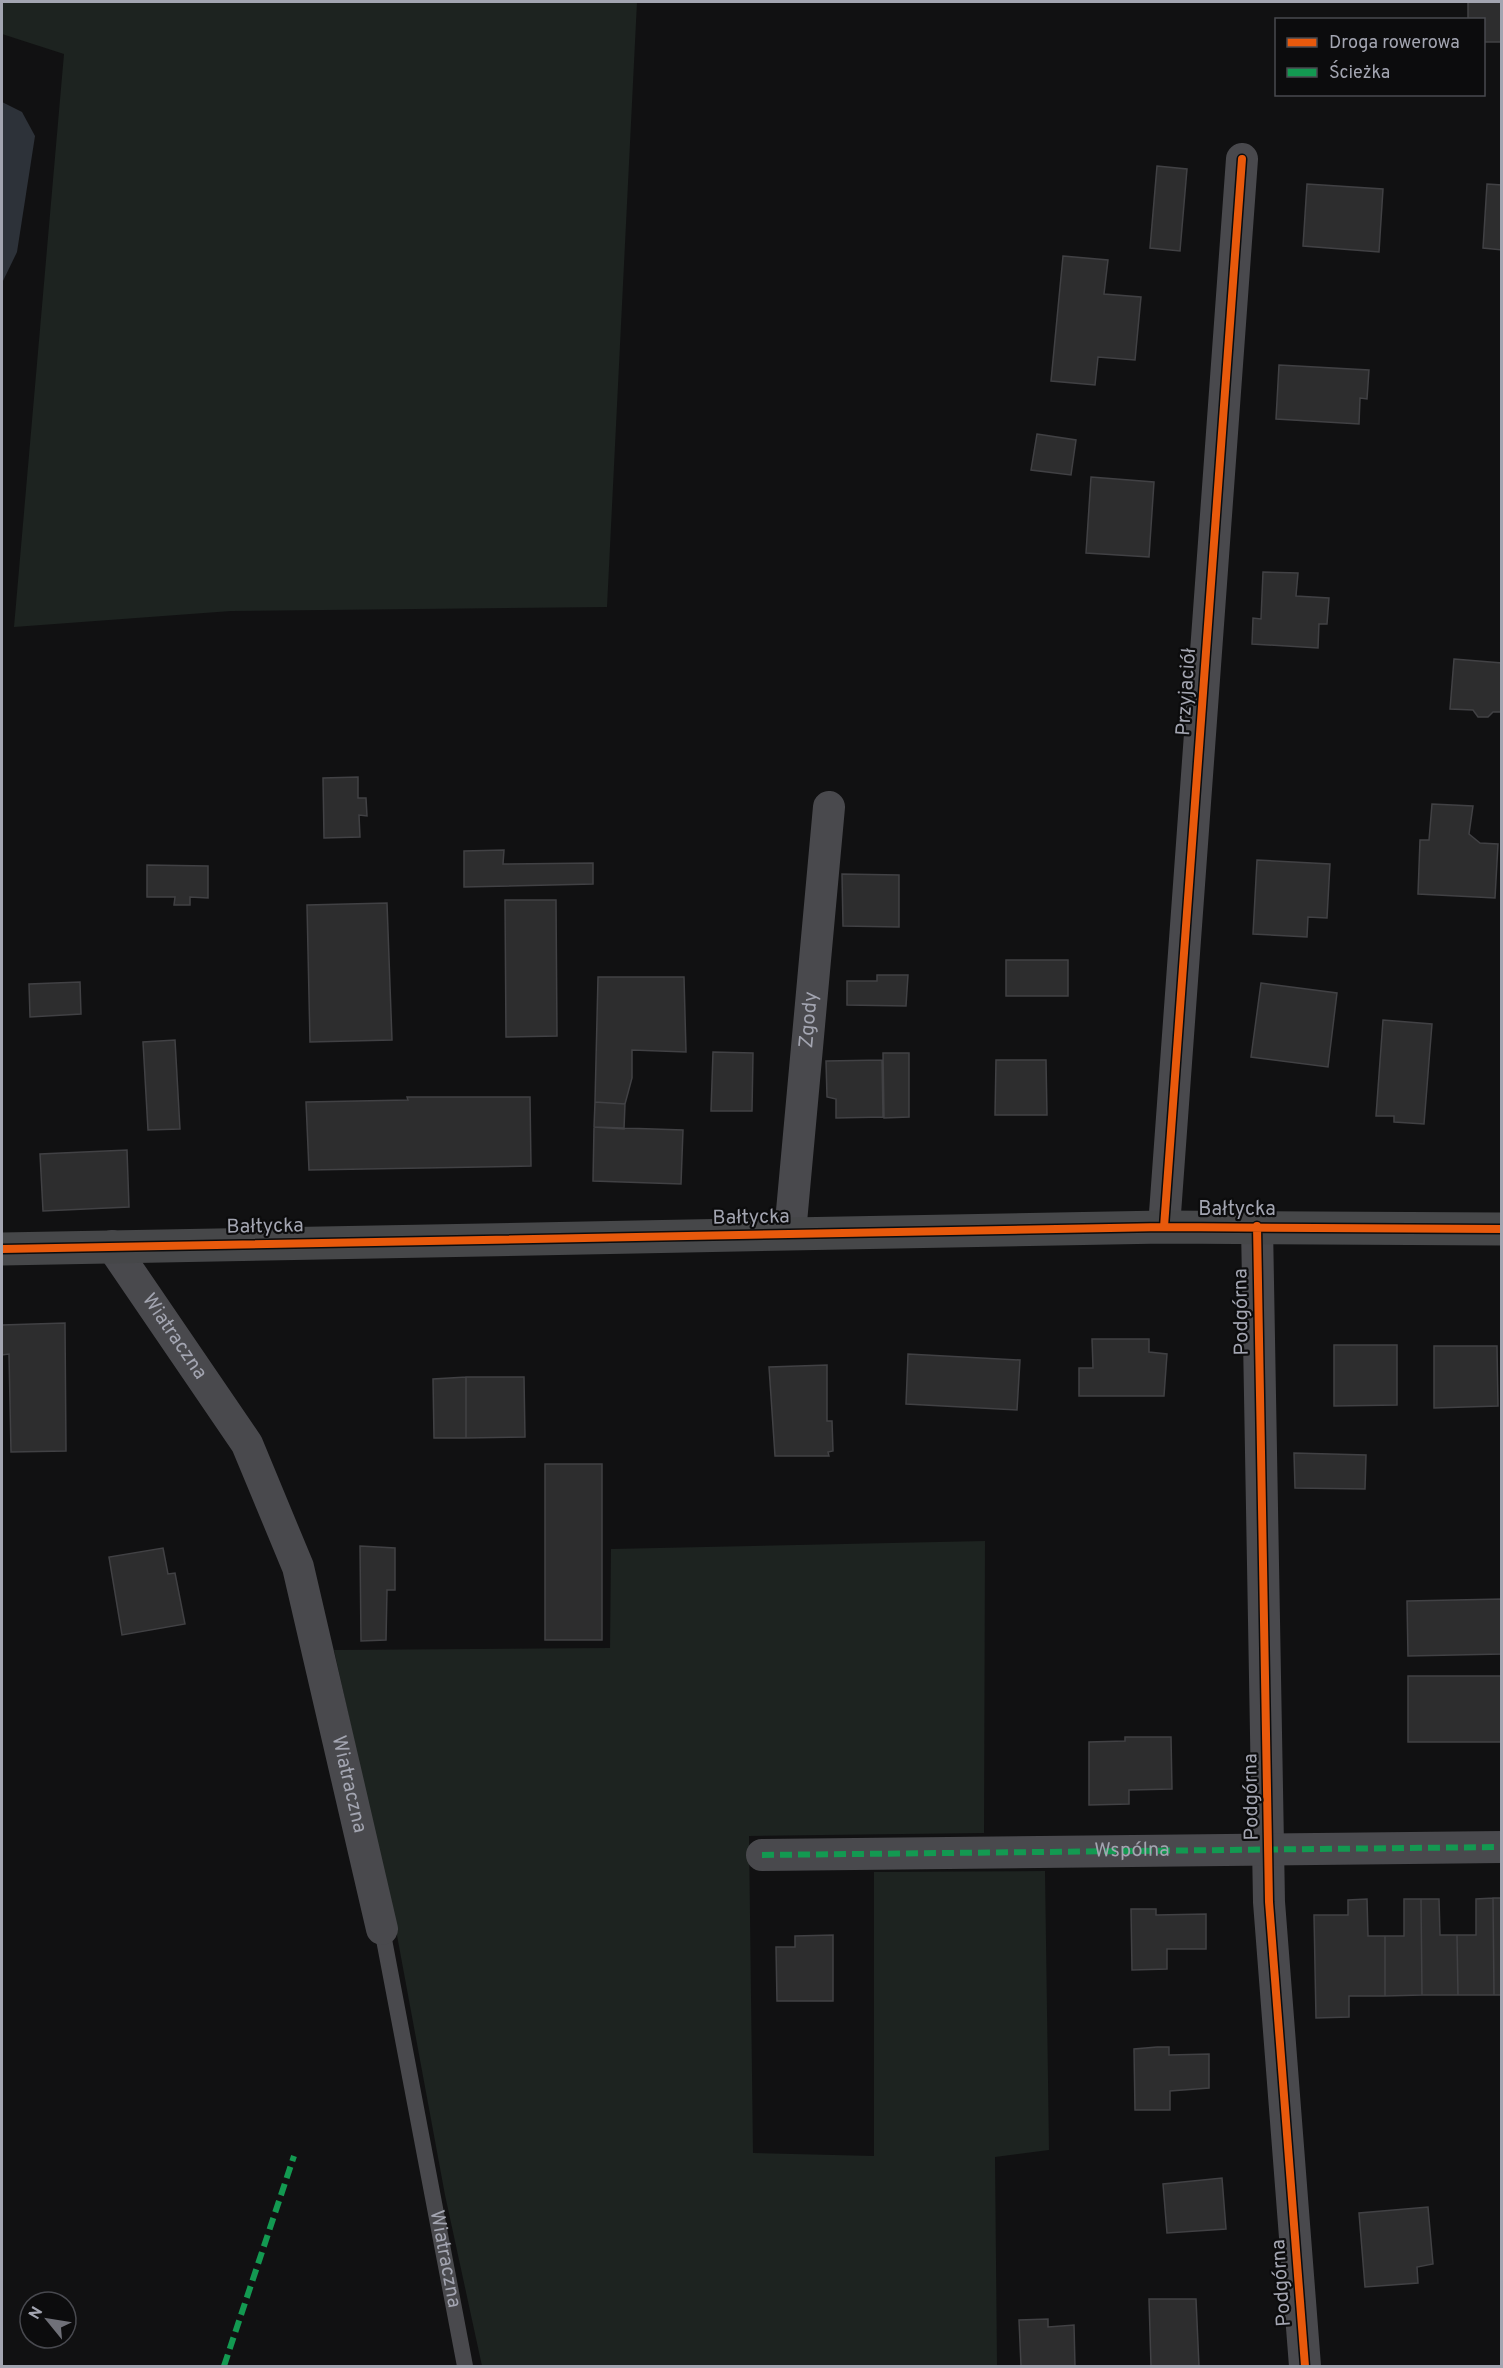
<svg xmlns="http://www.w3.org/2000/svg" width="1503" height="2368" font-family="Overpass,sans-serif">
<rect width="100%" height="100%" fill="#111112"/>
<path fill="#1d2320" d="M2,2h635l-30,605 -376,4 -217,16 50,-573 -62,-20z
M985,1541l-1,292 -235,3 4,317 121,3v-284l171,-1 4,279 -54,7 2,209h-515l-37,-171 -49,-265 -62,-280 276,-2 1,-99z"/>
<path fill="#2d3239" d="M2,102l20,10 13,24 -18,116 -15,31z"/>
<path fill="#2d2d2e" stroke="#414144" stroke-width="1.5" d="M1468,2h34v40h-18v-22h-16z
M1157,166l30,3 -7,82 -30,-3z
M1307,184l76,5 -4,63 -76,-6z
M1487,184l15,1v65l-19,-2z
M1063,256l45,4 -4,34 37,3 -6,63 -37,-3 -3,28 -44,-4z
M1279,365l90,5 -2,29 -7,-1 -1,26 -83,-5z
M1037,434l39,6 -5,35 -40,-5z
M1091,477l63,5 -5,75 -63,-4z
M1263,572l35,1 -2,23 33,2 -2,26h-8l-1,24 -66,-4 1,-26 8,1z
M1454,659l48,4v49h-9l-5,5h-10l-5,-7 -23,-1z
M358,777v21h8l1,18 -8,-1 1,22 -36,1 -1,-60z
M1432,804l41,2 -4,28 11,9 18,1 -3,54 -77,-4 2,-54h9z
M504,850l-1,14 90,-1v21l-129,3v-36z
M1257,860l73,4 -3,54 -19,-1 -1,20 -54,-3z
M147,865l61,1v32l-18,-1v8h-16l1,-8h-28z
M842,874l57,1v52l-56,-1z
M505,900h51l1,136 -51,1z
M387,903l5,137 -82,2 -3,-137z
M1006,960h62v36h-62z
M877,975h31l-2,31 -59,-1v-24h30z
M598,977h86l2,75 -54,-2v28l-7,26 -30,-2z
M80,982l1,32 -51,3 -1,-33z
M1261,983l76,10 -9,74 -77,-10z
M1383,1020l49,4 -8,100 -30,-2v-6h-18z
M175,1040l5,89 -32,1 -5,-88z
M713,1052l40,1 -1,58h-41z
M883,1053h26v64l-25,1z
M882,1060l1,57 -47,1v-19l-9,-2 -1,-36z
M996,1060h50l1,55h-52z
M407,1097h123l1,69 -222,4 -3,-68 102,-2z
M595,1102l30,2 -1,25 -30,-2z
M594,1127l89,3 -2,54 -88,-3z
M127,1150l2,57 -86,4 -3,-57z
M65,1323l1,128 -55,1 -2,-98 -7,1v-30z
M1092,1339h57v13l18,2 -3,42h-85v-28h14z
M1334,1345h63v60l-63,1z
M1434,1346h63l1,60 -64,2z
M908,1354l112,6 -3,50 -111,-6z
M827,1365v56h5l1,30 -5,1 1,4h-54l-6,-89z
M466,1377h58l1,60 -59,1z
M466,1377v61h-32l-1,-59z
M1294,1453l72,2 -1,34 -70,-1z
M545,1464h57v176h-57z
M360,1546l35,2v42h-8l-1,50 -25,1z
M163,1548l5,26 7,-1 10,51 -63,11 -13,-78z
M1502,1599v55l-94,2 -1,-55z
M1408,1676h94v66h-94z
M1125,1737h46l1,52 -43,1v14l-40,1v-63l36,-1z
M1493,1898l1,97h-36l-1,-60h19v-36z
M1493,1898h9v97h-8z
M1367,1899l1,37h17v60h-36v21l-33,1 -2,-103h34v-15z
M1404,1899h17l1,96 -37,1v-60h19z
M1421,1899h18l1,36h17l1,60h-36z
M1131,1909h25v6l50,-1v35h-39v20l-35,1z
M833,1935v66h-56l-1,-54h19v-11z
M1157,2047h12v8l40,-1v34l-39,3v19h-35l-1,-61z
M1222,2178l4,51 -59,4 -4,-49z
M1428,2207l5,57 -16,3 1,16 -53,4 -6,-74z
M1149,2299h47l3,67h-48z
M1048,2319v8l26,-2 1,41h-54l-2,-46z"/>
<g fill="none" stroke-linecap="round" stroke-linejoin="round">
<path stroke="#49494d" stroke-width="16" id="s1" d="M382,1929l83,437"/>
<g stroke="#49494d" stroke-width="32">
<path d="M1257,1226l12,676 36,464"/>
<path d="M1164,1227l78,-1068"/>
<path id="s2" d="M790,1233l39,-426"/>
<path id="s3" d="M112,1246l135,198 51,123 84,362"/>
<path id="s4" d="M762,1855l740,-8"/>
</g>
<path stroke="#464749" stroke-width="33" d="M2,1249l1162,-22 338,2"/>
<path stroke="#139951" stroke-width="6" stroke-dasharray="12 6" stroke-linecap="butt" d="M762,1855l740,-8
M224,2366l70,-210"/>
<g stroke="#0c0c0d" stroke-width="11">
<path id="cycleway" d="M1257,1226l12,676 36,464
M1164,1227l78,-1068
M2,1249l1162,-22 338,2"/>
</g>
<use href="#cycleway" stroke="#e8590c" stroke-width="8"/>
</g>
<g text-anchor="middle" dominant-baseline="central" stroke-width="4.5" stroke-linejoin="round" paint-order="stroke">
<g font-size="20" fill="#a3a5b1" stroke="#0c0c0d">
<text transform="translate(1187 692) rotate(-86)">Przyjaciół</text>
<text stroke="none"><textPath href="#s2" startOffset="214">Zgody</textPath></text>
<text x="1237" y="1210">Bałtycka</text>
<text transform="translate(751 1218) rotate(-1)">Bałtycka</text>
<text transform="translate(265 1227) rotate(-1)">Bałtycka</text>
<text transform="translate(1242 1312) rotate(-91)">Podgórna</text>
<text stroke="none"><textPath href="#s3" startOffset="110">Wiatraczna</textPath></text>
<text stroke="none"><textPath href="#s3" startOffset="596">Wiatraczna</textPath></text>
<text transform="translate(1252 1797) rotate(-91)">Podgórna</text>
<text stroke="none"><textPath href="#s4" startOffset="370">Wspólna</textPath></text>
<text stroke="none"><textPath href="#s1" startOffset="336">Wiatraczna</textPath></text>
<text transform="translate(1282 2283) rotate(-94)">Podgórna</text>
</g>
</g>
<rect width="1503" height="2368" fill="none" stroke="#a3a5b1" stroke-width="6"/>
<rect x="1275" y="18" width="210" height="78" fill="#0c0c0d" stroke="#48494f" stroke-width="1.5"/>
<rect x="1287" y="38" width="30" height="9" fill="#e8590c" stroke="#48494f" stroke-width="1.5"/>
<text x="1329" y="48" font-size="18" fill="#a3a5b1">Droga rowerowa</text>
<rect x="1287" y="68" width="30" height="9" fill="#139951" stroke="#48494f" stroke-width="1.5"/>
<text x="1329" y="78" font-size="18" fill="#a3a5b1">Ścieżka</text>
<g transform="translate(48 2320) rotate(300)"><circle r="28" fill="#0c0c0d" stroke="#48494f" stroke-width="1.5"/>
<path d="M0-4.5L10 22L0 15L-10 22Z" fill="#707179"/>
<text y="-9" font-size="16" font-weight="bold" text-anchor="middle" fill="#a3a5b1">N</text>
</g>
</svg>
